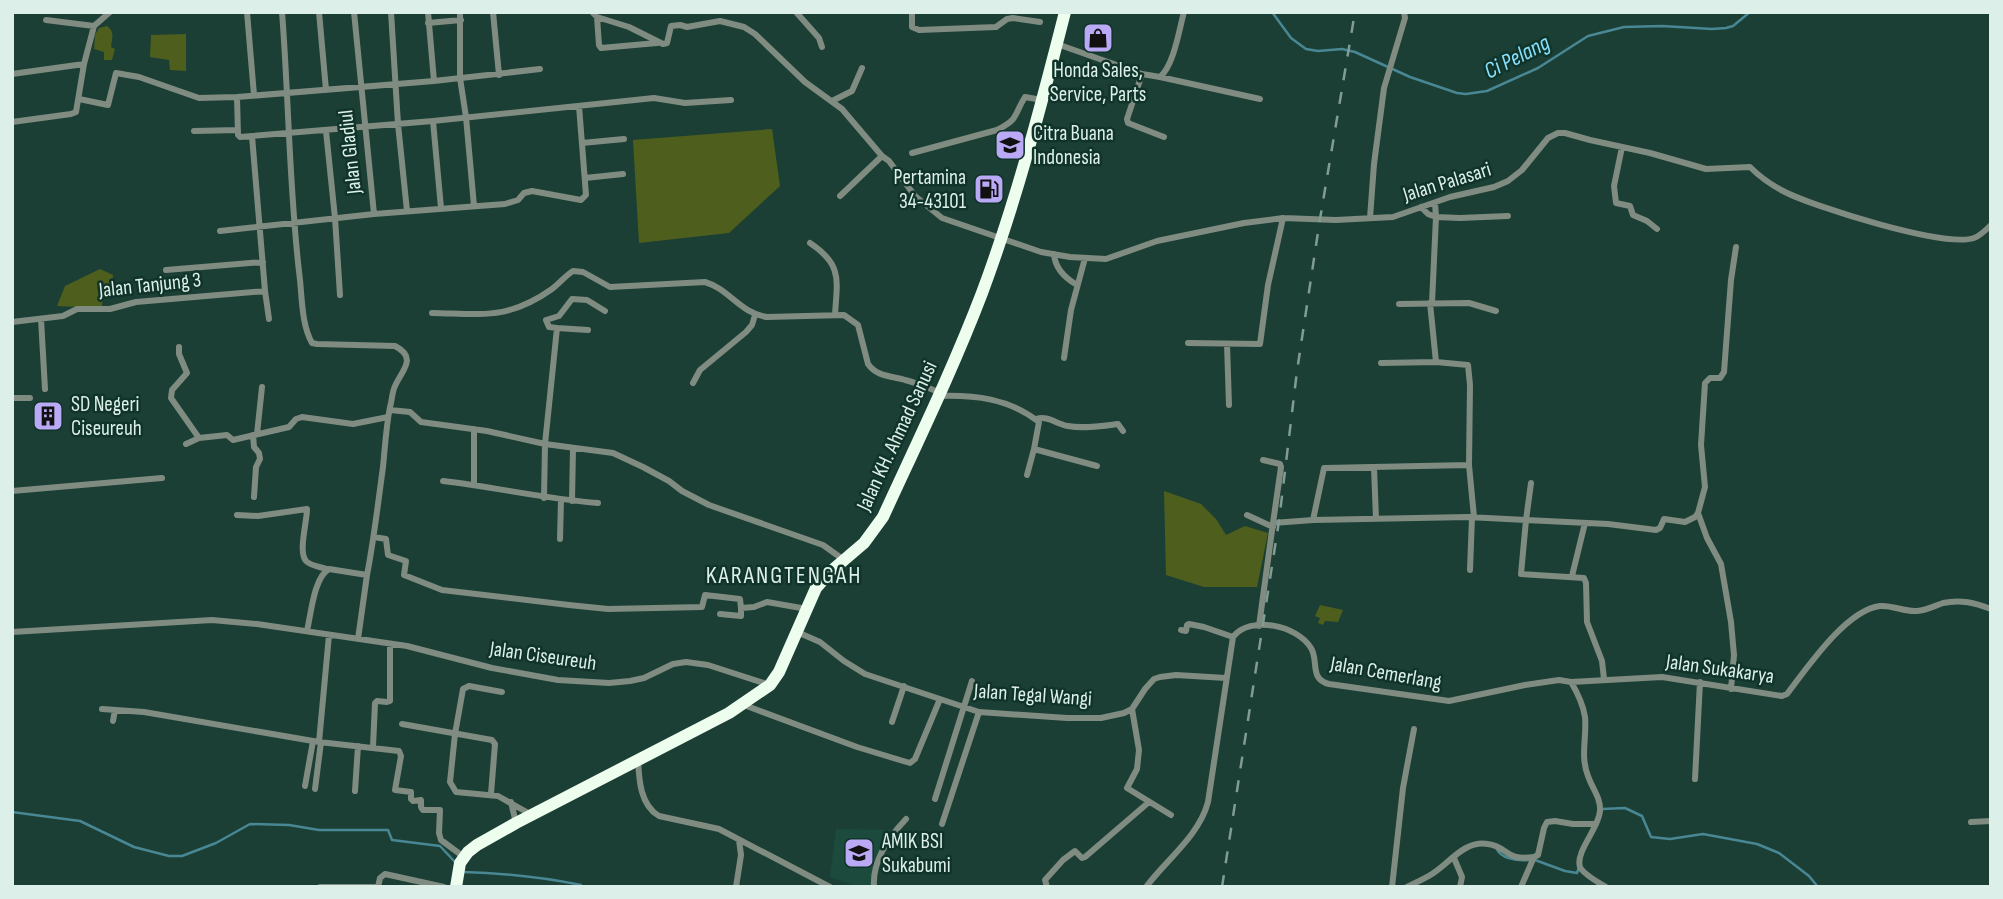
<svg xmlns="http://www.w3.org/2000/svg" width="2003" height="899" font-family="'Sofia Sans Condensed',sans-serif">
<rect width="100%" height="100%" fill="#1b3f34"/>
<path fill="#1c4a3d" d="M836,829l59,1 -24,57h-12l-29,-10z"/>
<path fill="#4e5f1d" d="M107,26c8,6 5,12 4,21l4,2 -3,11h-8v-8l-10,-3 1,-14 4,-7z
M186,34v37l-16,-1 -1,-10 -19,-3 1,-22z
M772,129l8,57 -51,47 -90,10 -6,-103z
M100,269l13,6 -1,11 -9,4 -1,18 -45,-2 8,-20z
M1164,491l37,13 15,15 10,16 19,-9 23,7 -11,54h-53l-38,-12z
M1320,605l23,5 -5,12 -13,-1 -2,4 -5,-2 2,-5 -5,-2z"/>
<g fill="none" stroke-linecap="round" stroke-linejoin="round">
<path stroke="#488793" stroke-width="2.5" d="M1272,12l19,26 15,11 12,2 24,-2 13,3 55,25 47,16 9,1 21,-3 51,-23 50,-32 36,-9 38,-1 50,3 14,-1 7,-2 17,-14
M1602,809l23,-1 17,8 9,21 19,2 33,-5 54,10 22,9 30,23 9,11
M12,812l68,9 54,26 35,9h13l34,-13 34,-19 39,1 30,5h69l4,10 48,6 15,16
M1496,847c4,12 21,14 33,13
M1535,860l30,11 12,2 2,-6
M463,872c41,1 79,5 118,13v2"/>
<path stroke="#808c81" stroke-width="6" d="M247,12l7,83
M282,12c7,89 7,179 18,268 2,19 2,46 12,63l5,1 78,2c23,12 7,24 0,40 -3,6 -3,15 -5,21 -4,20 -5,40 -7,60 -5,36 -9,72 -16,108l-38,-6c-15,8 -18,45 -22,62
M319,12l7,78
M354,12l20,202
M391,12l7,112 9,87
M428,12l6,69
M460,12v66l6,39 8,89
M493,12l6,63
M592,12l5,5 32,10 34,17 4,-1 4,-17 9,-1 7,2 33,-6 24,6 11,7 50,48 37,27 40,47 7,5 26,35 27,22 99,34 29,5 36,2 51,-18 87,-18 39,-5 53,2 57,-3 57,-20 44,-10 14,-6 14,-11 26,-32 10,-5h7l25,7 60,13 56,16 44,-2c11,11 21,18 35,25 30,15 159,56 189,46 6,-2 12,-8 17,-13
M796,12l23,26 3,9
M912,12v15l7,3 77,-3 11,-8 6,-1 27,4
M597,17l2,28 2,3 56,-5
M46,20l48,6
M428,23l33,-3
M1057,44l85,30 18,3c14,-12 19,-47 24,-65
M12,74l72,-10
M1142,74l-15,45 1,4 36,14
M1160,77l100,22
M237,97l1,38 2,2 193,-16 221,-23 31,5 46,-3
M79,99l29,6 8,-32 23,4 60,21 38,-1 197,-16 106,-12
M832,101l20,-10 10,-23
M433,121l8,87
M12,122l59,-8 5,-2 8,-48 10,-38 16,-14
M194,131l44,-1
M326,131l9,87 5,77
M582,143l42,-4
M1622,147l-8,39 2,17 14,3 3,9 14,6 10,8
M912,153l85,-23c23,-12 16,-14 28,-33l17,3
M585,178l38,-4
M840,196l42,-40
M1435,203l1,14 24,1 48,-2
M1421,207l7,7 8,3 -4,86
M1370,218l4,-54 10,-76 21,-70 -1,-6
M220,231l154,-17 131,-10 13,-4 6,-7 8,-2 49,9 5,-5 -7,-89
M810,243c33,22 27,37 25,72
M1054,254c1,14 11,24 23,31
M166,270l97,-8
M265,291l4,28
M1430,303l6,59
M1399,304l70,-1 27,8
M432,313c51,1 76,7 120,-24 8,-6 13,-13 21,-18l10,1 27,15 95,-5c24,7 36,32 62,35l77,-2 14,10 10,39c9,13 24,12 37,16 12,3 23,8 34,12
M41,319l4,70
M12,322l51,-6 14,-7h33l26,-7 129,-11 -13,-155
M557,328l-8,-1 -3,-7 13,-4 13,-17 15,1 18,11
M1188,343l72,1 8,-59 15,-67
M1227,344l2,61
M179,347v7l8,19 -15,17 -1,8 28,40
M1064,358l7,-48 14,-52
M1381,363l55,-1 32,3 2,20 -1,80 5,52
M693,383l7,-13 46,-38 6,-7 3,-10
M939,396c36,-1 69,2 100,26l-5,27 63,17
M12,398h18
M390,410l20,2 11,10 66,9 58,13 68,9 30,14 26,14 13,10 27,14 114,40 21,15
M1036,419c12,-4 20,5 32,7 16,3 34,0 50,-2l5,7
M474,429v56
M257,434l5,-47
M253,435l1,12 5,6 1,6 -4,8 -2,30
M186,444l13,-6 28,-3 6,5 56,-13 7,-8 6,-2 51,7 35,-7
M1263,460l17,4 1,3 -8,56
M1374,467l2,52
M1027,475l7,-26
M443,481c52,6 102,18 155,22
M1531,483l-5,37 82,4 48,6 4,-2 4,-9 21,3 10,-5 3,-4 7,-26 -4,-42 4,-62 5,-5h10l4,-6 7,-92 5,-33
M12,491l150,-13
M544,498l1,-54 12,-116 31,2
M572,501l1,-53
M1698,513l9,25 14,26 10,58 3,33 -3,34
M237,515l21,1 49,-7c0,13 -9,43 -1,52 5,5 15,6 21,8
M1247,515l26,12
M1313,520l11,-52 145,-3
M374,537l12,2 2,16 18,6 -2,14 38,15 127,15 39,4 94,-2 3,-12 35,4 1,9
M560,539l1,-39
M1470,570l2,-53
M1572,576l13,-53
M720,614l21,2v-8l13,-1 13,-5 40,7
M1259,626l14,-103 40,-3 155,-3 58,3 -5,54 63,4 2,5 1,39 15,39 2,18
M1181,630l5,1 1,-6 2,-1 15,3 29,10
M12,632l200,-12 45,4 150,22 85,22 66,12 51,3 21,-2 14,-3 29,-14 13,-2 22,3 62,20
M797,632l23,10 24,19 21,13 114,38 88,6h34l23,-5 8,-4 13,-20 9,-10 6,-2 16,-2 50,3
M358,639l9,-64
M1571,682l91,-5 120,19 5,-2c20,-26 59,-84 93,-88 13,-1 24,6 37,5 10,-1 17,-5 26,-8 18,-4 32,0 48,6
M502,692l-33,-6 -6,3 -8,45 -5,48 6,10 42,4 34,19
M744,705l113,42 53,16 5,-4 25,-60
M102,709l42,3 175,30 80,9 2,5 -6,34 16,2v7l2,2 8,-1v7l2,3h17l-1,23 2,7 23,17
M1132,709l7,41 -2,19 -10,19 44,27
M113,721l2,-11
M892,722l12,-36
M402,724l90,16 3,4 -4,50
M319,742l10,-107
M373,747l2,-44 2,-2 10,1 3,-1v-57
M638,760c1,19 2,45 21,56l60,13 111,58
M1695,779l5,-97
M305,786l8,-45
M315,789l6,-47
M355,791l3,-45
M935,799l37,-118
M511,802l5,21
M1971,822l20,-1
M942,824l37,-112
M1454,858l8,19 -2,10
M320,887h58l2,-9 5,-4 59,13
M736,887l5,-32 -2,-15
M874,887c-2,-25 15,-50 32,-68
M1047,887l-2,-7 18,-20 12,-9 7,7 3,-1 64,-55
M1146,887c21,-28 53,-51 62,-85l25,-165c17,-22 64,-12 78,11 8,13 -2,31 18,36l120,17 76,-16 34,-5 12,2c6,10 12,22 14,35 2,20 -5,39 3,59 4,12 13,22 12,35 -1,17 -25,41 -20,56 4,8 18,15 26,20
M1392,887l11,-99 11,-59
M1407,887c8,-4 17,-8 25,-13 18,-11 32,-34 56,-30 21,3 16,17 46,13
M1521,887l13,-30 4,-2 6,-27 3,-6 8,-1 18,3h23"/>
<path stroke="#edfeee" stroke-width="12" d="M456,887l4,-24 8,-11 9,-7 39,-22 213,-110 41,-28 9,-13 37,-84 14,-16 34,-29 19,-26c34,-74 70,-148 99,-224 34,-91 59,-187 83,-281"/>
<path stroke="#819c94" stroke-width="2.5" stroke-dasharray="12 12" stroke-linecap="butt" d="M1222,887l57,-366 18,-150 23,-152 35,-207"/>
</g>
<defs>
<g id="shop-square" transform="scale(1.575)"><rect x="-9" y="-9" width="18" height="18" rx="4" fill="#baaaf6" stroke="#10342a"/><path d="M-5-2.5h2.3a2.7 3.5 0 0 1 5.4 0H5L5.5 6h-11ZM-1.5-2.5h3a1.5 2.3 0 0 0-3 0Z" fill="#111"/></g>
<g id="university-square" transform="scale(1.575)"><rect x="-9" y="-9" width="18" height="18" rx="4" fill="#baaaf6" stroke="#10342a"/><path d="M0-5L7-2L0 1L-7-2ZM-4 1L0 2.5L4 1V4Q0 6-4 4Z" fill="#111"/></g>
<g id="fuel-square" transform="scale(1.575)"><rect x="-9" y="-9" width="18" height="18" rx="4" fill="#baaaf6" stroke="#10342a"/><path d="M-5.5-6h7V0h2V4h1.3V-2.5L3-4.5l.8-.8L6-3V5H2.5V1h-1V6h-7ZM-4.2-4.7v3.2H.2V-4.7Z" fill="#111"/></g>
<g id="building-square" transform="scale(1.575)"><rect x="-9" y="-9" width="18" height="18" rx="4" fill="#baaaf6" stroke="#10342a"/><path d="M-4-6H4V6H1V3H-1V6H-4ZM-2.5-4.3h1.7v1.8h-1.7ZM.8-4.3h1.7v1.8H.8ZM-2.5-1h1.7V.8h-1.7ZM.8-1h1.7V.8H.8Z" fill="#111"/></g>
</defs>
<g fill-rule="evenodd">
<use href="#shop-square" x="1098" y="38"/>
<use href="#university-square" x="1010" y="145"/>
<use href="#fuel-square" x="989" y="189"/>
<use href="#building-square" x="48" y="416"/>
<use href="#university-square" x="859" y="853"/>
</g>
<g text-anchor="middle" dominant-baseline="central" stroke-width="5" stroke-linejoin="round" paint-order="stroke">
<g font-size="21" fill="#dcefe8" stroke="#10342a" text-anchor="start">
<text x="1098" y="70" text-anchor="middle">Honda Sales,<tspan x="1098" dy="24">Service, Parts</tspan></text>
<text x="1033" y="133">Citra Buana<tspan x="1033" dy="24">Indonesia</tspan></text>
<text x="966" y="177" text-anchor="end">Pertamina<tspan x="966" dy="24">34-43101</tspan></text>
<text x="71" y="404">SD Negeri<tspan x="71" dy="24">Ciseureuh</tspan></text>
<text x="882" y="841">AMIK BSI<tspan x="882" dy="24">Sukabumi</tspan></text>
</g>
<g font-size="21" fill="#dcefe8" stroke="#10342a">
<text transform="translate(350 152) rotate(-96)">Jalan Gladiul</text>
<text transform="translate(1447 182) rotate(-17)">Jalan Palasari</text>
<text transform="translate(150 285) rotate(-6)">Jalan Tanjung 3</text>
<text transform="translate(897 436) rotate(-65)">Jalan KH. Ahmad Sanusi</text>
<text transform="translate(543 656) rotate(8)">Jalan Ciseureuh</text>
<text transform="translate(1720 669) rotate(8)">Jalan Sukakarya</text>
<text transform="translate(1386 673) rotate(10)">Jalan Cemerlang</text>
<text transform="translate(1033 695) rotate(4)">Jalan Tegal Wangi</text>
</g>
<g font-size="23" font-style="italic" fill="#88e1fe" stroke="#10342a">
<text transform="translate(1517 57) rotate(-27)">Ci Pelang</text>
</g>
<g font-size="24" letter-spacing="2" fill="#dcefe8" stroke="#10342a">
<text x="784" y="575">KARANGTENGAH</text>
</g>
</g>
<rect width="2003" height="899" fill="none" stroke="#dcefe8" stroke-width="28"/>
</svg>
